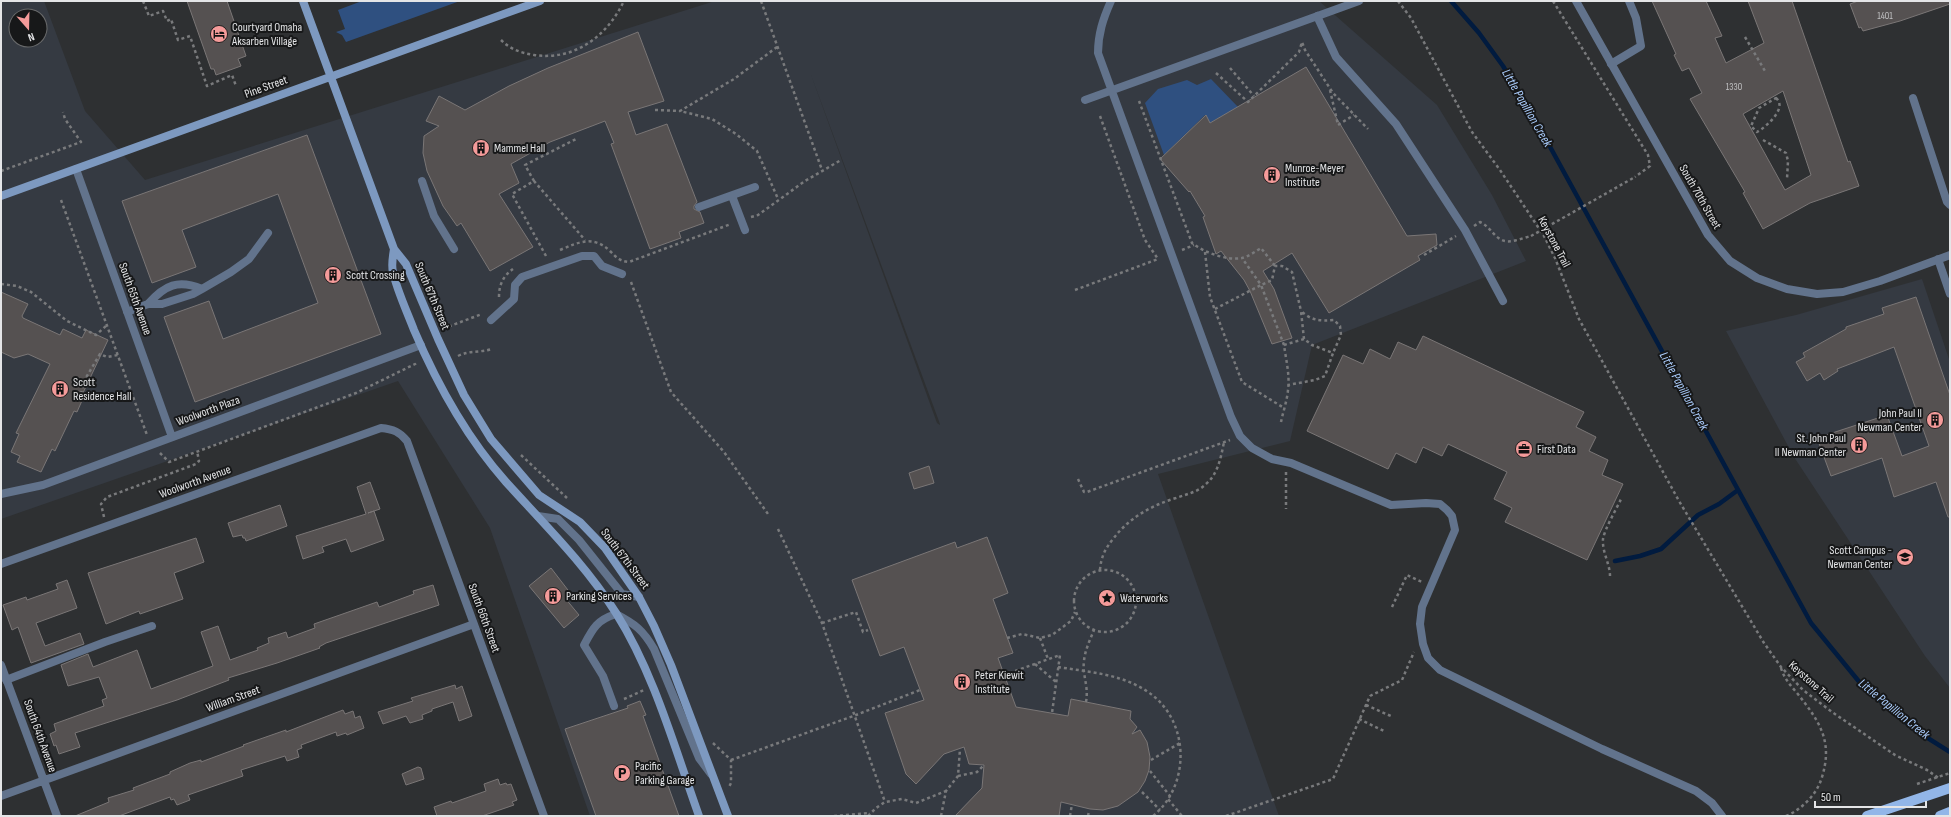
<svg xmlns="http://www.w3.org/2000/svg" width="1951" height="817" font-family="'Sofia Sans Condensed',sans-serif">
<rect width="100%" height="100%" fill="#2e3032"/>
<path fill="#353a42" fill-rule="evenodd" d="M1,1h43l41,110 60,69 570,-179h604l118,104 55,90 34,66 -214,84 -22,96 -132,33 121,342h-689l-100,-288 -92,-147 -397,138zM16,16h24v24h-24zM810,72l130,352v1l-3,-2z
M1922,279l28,83v326l-25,-32 -131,-199 -68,-126 70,-16z"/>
<path fill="#2f5080" d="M362,1h98l-114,41 -4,-7 -6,-3 9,-3 -7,-19z
M1211,79l27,28 -28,16 -5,-8 -41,40 -19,-52 13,-14 29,-9 10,5z"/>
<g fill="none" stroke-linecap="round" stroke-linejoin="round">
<path stroke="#011b3f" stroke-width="4.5" d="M1451,1l28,32 24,33 34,57 274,500 50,61 54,46 35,22
M1615,561l25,-5 21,-7 37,-34 21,-11 19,-14"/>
</g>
<path fill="#555151" stroke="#7a7676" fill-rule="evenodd" d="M187,1h40l19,55 -8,3 3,7 -25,9 -2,-6h-3z
M1652,1h54l16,35 -7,2 11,25 38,-20 -16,-42h44l56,161 2,-1 9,25 -49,17 -47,26 -20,-36 2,-1 -55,-93 12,-6 -13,-25 -7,3 -8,-16 2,-1zM1783,91l28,84 -26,15 -42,-76z
M1858,1h92v3l-50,17 -37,10 -2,-4 -2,1 -9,-24z
M638,32l26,69 -36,11 8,23 31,-11 30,78 -3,4v3l6,3 4,11 -25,9 2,6 -31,11 -39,-105 3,-1 -9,-22 -55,21 -39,22 8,19 -20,11 34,53 -43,24 -29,-48 -4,3 -14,-20 -16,-35 -4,-18 1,-17 15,-10 -13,-5 13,-25 26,14 44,-24 39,-18z
M1306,67l101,169 29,-2 1,11 -19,11 2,4 -91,53 -37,-60 -29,18 11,18 18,49 -20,6 -22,-53 -6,-11 -23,-29 -5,3 -13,-37 2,-1 -15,-25 -1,1 -29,-33 46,-44 4,8z
M307,135l74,199 -186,68 -31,-85 45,-16 14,38 95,-36 -40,-109 -96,36 14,37 -44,16 -30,-82z
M1,292l27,12 -6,12 1,2 37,17 3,-6 19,9 4,-8 22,10 -26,55 2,1 -7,16 -3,-1 -19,40 -3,-2 -11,23 -24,-10 3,-6 -9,-4 8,-18 -3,-1 34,-69 -22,-10 -14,4 -13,-6z
M1916,297l34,98v122h-2l-12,-35 -42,15 -12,-39 -51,18 -14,-38 70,-23 15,41 27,-10 -35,-99 -57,22 1,2 -14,9 -4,-7 -13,8 -11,-19 9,-5 -2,-4 43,-24v-2l38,-13 -2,-6z
M1423,336l161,76 -8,15 20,10 -7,14 19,9 -6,15 21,9 -36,76 -82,-38 7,-14 -18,-9 13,-27 -59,-28 -6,12 -19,-9 -7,16 -20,-10 -8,16 -81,-38 36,-76 20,9 7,-15 20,10 8,-17 18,8z
M929,466l5,17 -20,6 -5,-16z
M370,482l10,27 -12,4 6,-2 10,29 -33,12 -5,-13 -24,8 2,5 -21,7 -7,-23 70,-22 -9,-27z
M280,505l7,21 -41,15 -1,-3h-2l-1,-3 -9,2 -5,-14z
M987,537l21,56 -15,6 20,54 -15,5 18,49 52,9 3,-17 60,12 -1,8 7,8 -5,7 8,-4 7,12 3,15 -1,13 -4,11 -7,11 -20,14 -15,4 -13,-1 -29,-7 -2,14h-104l27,-28 2,-23 -15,-1 -5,-17 -20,7 -28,30 -10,-10 -21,-61 39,-13 -20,-53 -24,9 -28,-76 103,-38 2,6z
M196,538l8,24 -30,11 9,26 -43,15 -1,-3 -33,13 -18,-51z
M551,568l20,26 -6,4 14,17 -15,13 -35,-42z
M67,580l10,28 -41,15 9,23 35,-13 4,11 -53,19 -13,-36 -6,3 -9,-25 23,-8 1,3 31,-11 -2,-5z
M433,585l6,20 -113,38 -7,4 1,1 -43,15 -49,15 1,2 -52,20 -102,33 5,14 -21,7 -3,-9 -2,1 -4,-12 6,-3 -2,-7 50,-18 -2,-6 5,-2 -8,-21 -31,9 -7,-21 27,-11 5,13 44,-17 14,39 62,-23 -12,-34 17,-6 12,34 28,-10 -1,-2 12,-5 -1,-5 18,-6 2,6 27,-10 -1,-4 63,-22 2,5 35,-13 -1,-3z
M455,685l1,4 6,-3 10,30 -13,5 -6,-19 -21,7v2l-10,4 1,4 -13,4 -4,-7 -23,8 -5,-12 35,-11 -2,-3z
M640,701l6,14 -3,1 36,100h-83l-31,-87 63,-21 -1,-2z
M343,710l2,4 8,-3 2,7 5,-2 4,12 -17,7 -1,-2 -9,3 -1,-4 -35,13 1,3 -5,2 2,7 -12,4 -2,-5 -44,14 2,6 -55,19 2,5 -13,5 -3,-6 -3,1 -1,-3 -51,19h-44l34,-14 -1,-4 26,-8 -1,-2 37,-14v-2l20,-9 11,-3v2l43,-16 -1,-1 43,-15v2z
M418,767l3,1 3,11 -18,6 -4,-11z
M498,779l2,6 6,-2 1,2 4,-1 6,16 -5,2 2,3 -32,11h-45l-3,-9 17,-6 1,2 34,-12 -2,-7z"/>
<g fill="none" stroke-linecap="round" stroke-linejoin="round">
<path stroke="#797a7c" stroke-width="2.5" stroke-dasharray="3 3" stroke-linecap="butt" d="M143,1l6,15 14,-5 4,10 4,-2 7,21 12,-4 17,50 25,-11 4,11
M761,1l61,169
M1398,1l13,17 61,114 28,38 44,66 11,22 24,61 100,182 85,142 17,24 22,23 29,22 63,43 32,15 13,9
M1553,1l95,154 2,11 -15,11
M1745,37l20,34
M501,40c9,9 20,13 33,15 41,6 73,-19 90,-54
M777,47l-43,32 -54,32 32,8 24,15 21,17 21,48
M1230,68l24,28
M1216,73l32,29 51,-50 3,-10 3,8 28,43 35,36
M1330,90l8,35 16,-10
M1776,98c12,10 -10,29 -19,34l-6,-6 8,-18z
M1139,101l53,142c11,9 35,18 50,15 6,-1 14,-7 19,-10l14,18
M655,110l25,1
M1100,116l45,124 13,19
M1763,140l23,13 2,8 -1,18
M1,171l80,-29 -16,-23 -2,-7
M534,181l-9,-16 51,-26
M61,200l86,235
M751,217l7,-2 47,-34 36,-21
M1474,226l6,-4c9,4 12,12 20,17 8,6 22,-1 31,-3
M560,250c19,-8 33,-15 50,1 6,6 9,10 19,11l102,-38
M1182,250l12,-5
M1205,252l5,45 32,85 42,26
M1424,255l32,-19
M546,256l-34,-62 22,-13 51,59
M631,282l40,110 53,60 44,62
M1,284l16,2 14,6 36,29 29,14 10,-9
M1075,290l83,-31
M499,297c0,-12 4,-21 14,-28
M1215,309l46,-24 -19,-27
M443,324l7,2 32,-12
M1304,339l-3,-28c11,10 19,10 33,9l6,6 1,9 -8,18
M1284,345l-23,-60 11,-5 3,-14h7l10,6 9,39
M458,356c12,-6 21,-3 34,-7
M81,394l3,-13 16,-27 7,3 11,-2
M1281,422c2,-10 6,-21 7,-32 2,-15 -2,-30 -4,-45l20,-6 8,6 21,8 -8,23 -10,4 -27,5
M160,453l9,9 187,-69 59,-29 1,2
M521,455l46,43
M1286,472v37
M1078,479l6,13h3l143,-52
M104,517l-3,-13 6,-7 89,-33 3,-3 -2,-10
M778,529l44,94 63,179
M1100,570c1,-13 5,-21 13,-31 16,-21 37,-33 63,-41 11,-4 22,-6 30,-14 12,-10 15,-27 18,-42
M1074 601a31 31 0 1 1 62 0a31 31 0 1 1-62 0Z
M1610,576c0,-12 -8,-24 -7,-37 2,-11 13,-29 18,-40
M1392,607l15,-32 15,7
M822,623l34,-11 7,20 5,-2
M1007,638l15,-4 18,4 12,-3 19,-14 4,-9
M1040,638l8,21
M1035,664l21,18
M1058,667c31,5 64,7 90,25 42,28 43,93 5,124
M1781,668c3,10 9,17 16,25 23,29 37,49 24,87 -5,15 -20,30 -35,36
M1004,675l56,-20 -8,58
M624,699l20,-9
M1086,702c3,-16 -4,-27 -2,-41 1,-11 6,-21 10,-31
M1366,705l27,12
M1359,719l27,13
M713,743l18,17v23l-2,4
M731,760l125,-45 64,-25
M1151,760l29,-17
M1150,771l20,25 -2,3 14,17
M958,776l19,-4 7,-7
M1142,792l18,18
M834,816l36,-3
M868,816l8,-8 9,-6 17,-3 14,4 30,-12
M941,816l5,-25 12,-15 2,-27
M1070,816l2,-12
M1088,816l1,-5
M1226,816l107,-37 37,-83 32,-16 12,-28"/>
<path stroke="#62738c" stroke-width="8" d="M1111,1c-8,18 -13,33 -13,52l133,364 9,19 12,12 20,11 19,4 100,42 35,-2 14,1 7,6 5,6 3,14 -33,77 -2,17 3,20 5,14 12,12 162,79 94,42 16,12 10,13
M1317,16l19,41 60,67 69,106 38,71
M1611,64l30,-18 -5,-28 -7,-17
M1913,98l34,104 3,3
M1085,100l274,-99
M76,169l96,268
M422,181l12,35 20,33
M732,196l13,34
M699,207l56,-20
M202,289l29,-17 18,-13 19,-26
M127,312l21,-8h14l31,-10 9,-5c-24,-10 -37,-4 -54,15
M491,320l23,-21 1,-14 7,-8 60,-21h12l8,10 20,8
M1,494l42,-9 378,-140
M538,516l20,3 21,21 43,54 17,3
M6,680l99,-38 47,-16
M614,706l-11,-30 -19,-31c9,-17 13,-25 32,-31 19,10 27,16 38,35l45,109 12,16"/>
<path stroke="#62738c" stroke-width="8" d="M1576,1l132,234 22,26 27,17 30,11 30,5 26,-2 37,-11 70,-26
M1938,259l12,35
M1,564l380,-136c12,1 19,4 26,13l137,375
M1,665l56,151
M1,796l473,-172"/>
<path stroke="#7d99c0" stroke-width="8" d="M303,1l91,248 12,15 32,75 26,56 27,44 48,56 41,27 25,26 34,49 15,29 17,39 57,151
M1,196l539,-195
M394,249c-1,7 -3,16 -1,23 3,16 15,42 21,58 23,54 53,108 92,152 38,42 79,82 110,131 38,60 59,136 83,203"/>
<path stroke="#92b6e8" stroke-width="10" d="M1867,816l83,-28
M1940,816l10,-4"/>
<path stroke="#797a7c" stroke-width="2.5" stroke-dasharray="3 3" stroke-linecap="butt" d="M1531,236l104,-59
M1917,784l33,-11"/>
</g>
<defs>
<g id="hotel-disc" transform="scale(0.9)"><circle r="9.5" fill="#f59b9a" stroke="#171819"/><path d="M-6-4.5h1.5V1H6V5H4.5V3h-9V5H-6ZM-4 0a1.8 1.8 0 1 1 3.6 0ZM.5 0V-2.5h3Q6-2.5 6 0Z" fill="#111"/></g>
<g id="building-disc" transform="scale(0.9)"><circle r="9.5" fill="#f59b9a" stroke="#171819"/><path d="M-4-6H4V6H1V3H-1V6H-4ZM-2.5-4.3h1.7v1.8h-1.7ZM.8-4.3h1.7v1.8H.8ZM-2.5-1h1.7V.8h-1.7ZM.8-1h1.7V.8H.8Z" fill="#111"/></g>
<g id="office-disc" transform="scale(0.9)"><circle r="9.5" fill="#f59b9a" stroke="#171819"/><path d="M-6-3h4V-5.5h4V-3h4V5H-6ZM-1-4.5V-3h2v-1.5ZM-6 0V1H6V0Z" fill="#111"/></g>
<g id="university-disc" transform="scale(0.9)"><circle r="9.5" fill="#f59b9a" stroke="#171819"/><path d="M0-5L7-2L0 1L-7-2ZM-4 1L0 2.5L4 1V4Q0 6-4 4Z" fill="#111"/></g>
<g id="sight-disc" transform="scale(0.9)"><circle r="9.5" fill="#f59b9a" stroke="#171819"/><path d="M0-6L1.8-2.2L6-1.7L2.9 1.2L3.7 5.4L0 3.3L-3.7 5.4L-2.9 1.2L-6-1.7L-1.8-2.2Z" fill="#111"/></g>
<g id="parking-disc" transform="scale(0.9)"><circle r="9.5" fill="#f59b9a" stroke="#171819"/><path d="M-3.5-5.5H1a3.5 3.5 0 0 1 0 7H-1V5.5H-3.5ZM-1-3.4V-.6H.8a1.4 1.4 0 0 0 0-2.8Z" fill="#111"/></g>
</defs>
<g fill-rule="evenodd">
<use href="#hotel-disc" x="219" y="34"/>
<use href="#building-disc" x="481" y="148"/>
<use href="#building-disc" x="1272" y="175"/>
<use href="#building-disc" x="333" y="275"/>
<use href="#building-disc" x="60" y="389"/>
<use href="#building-disc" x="1935" y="420"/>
<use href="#building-disc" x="1859" y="445"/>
<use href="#office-disc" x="1524" y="449"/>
<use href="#university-disc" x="1905" y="557"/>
<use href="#building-disc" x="553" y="596"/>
<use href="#sight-disc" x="1107" y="598"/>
<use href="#building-disc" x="962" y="682"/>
<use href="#parking-disc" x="622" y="773"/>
</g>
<g text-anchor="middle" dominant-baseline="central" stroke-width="4" stroke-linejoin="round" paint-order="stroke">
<g font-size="10" fill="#c0c0c2">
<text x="1885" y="16">1401</text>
<text x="1734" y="87">1330</text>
</g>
<g font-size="12" fill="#e4e5e7" stroke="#171819" text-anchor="start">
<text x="232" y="27">Courtyard Omaha<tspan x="232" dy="14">Aksarben Village</tspan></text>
<text x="494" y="148">Mammel Hall</text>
<text x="1285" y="168">Munroe-Meyer<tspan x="1285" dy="14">Institute</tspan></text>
<text x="346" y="275">Scott Crossing</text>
<text x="73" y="382">Scott<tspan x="73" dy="14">Residence Hall</tspan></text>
<text x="1922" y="413" text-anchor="end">John Paul II<tspan x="1922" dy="14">Newman Center</tspan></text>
<text x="1846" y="438" text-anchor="end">St. John Paul<tspan x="1846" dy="14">II Newman Center</tspan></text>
<text x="1537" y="449">First Data</text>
<text x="1892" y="550" text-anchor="end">Scott Campus -<tspan x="1892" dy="14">Newman Center</tspan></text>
<text x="566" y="596">Parking Services</text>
<text x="1120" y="598">Waterworks</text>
<text x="975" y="675">Peter Kiewit<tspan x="975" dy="14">Institute</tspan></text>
<text x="635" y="766">Pacific<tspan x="635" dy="14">Parking Garage</tspan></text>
</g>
<g font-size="12" fill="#e4e5e7" stroke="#171819">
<text transform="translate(266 87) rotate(-20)">Pine Street</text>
<text transform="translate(1700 197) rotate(60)">South 70th Street</text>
<text transform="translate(1554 242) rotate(62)">Keystone Trail</text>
<text transform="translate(432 296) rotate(67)">South 67th Street</text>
<text transform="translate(135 299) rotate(70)">South 65th Avenue</text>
<text transform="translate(208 411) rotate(-20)">Woolworth Plaza</text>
<text transform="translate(195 482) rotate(-20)">Woolworth Avenue</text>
<text transform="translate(625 559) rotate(53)">South 67th Street</text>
<text transform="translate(484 618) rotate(70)">South 66th Street</text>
<text transform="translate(1811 682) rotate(42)">Keystone Trail</text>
<text transform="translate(233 699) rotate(-20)">William Street</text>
<text transform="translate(40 736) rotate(70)">South 64th Avenue</text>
</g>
<g font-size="13" font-style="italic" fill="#accefe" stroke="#171819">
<text transform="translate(1527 108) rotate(60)">Little Papillion Creek</text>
<text transform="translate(1684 391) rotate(61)">Little Papillion Creek</text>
<text transform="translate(1894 709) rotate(39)">Little Papillion Creek</text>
</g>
</g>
<rect width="1951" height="817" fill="none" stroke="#e4e5e7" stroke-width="4"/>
<g transform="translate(28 28) rotate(160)"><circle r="19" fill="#171819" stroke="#696a6b"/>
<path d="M0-3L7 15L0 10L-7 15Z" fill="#f59b9a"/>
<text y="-6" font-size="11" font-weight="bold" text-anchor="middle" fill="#e4e5e7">N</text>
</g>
<path d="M1815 801v6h111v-6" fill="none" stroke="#e4e5e7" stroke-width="2"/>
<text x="1821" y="801" font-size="12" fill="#e4e5e7" stroke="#171819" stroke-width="3" paint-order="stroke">50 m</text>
</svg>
